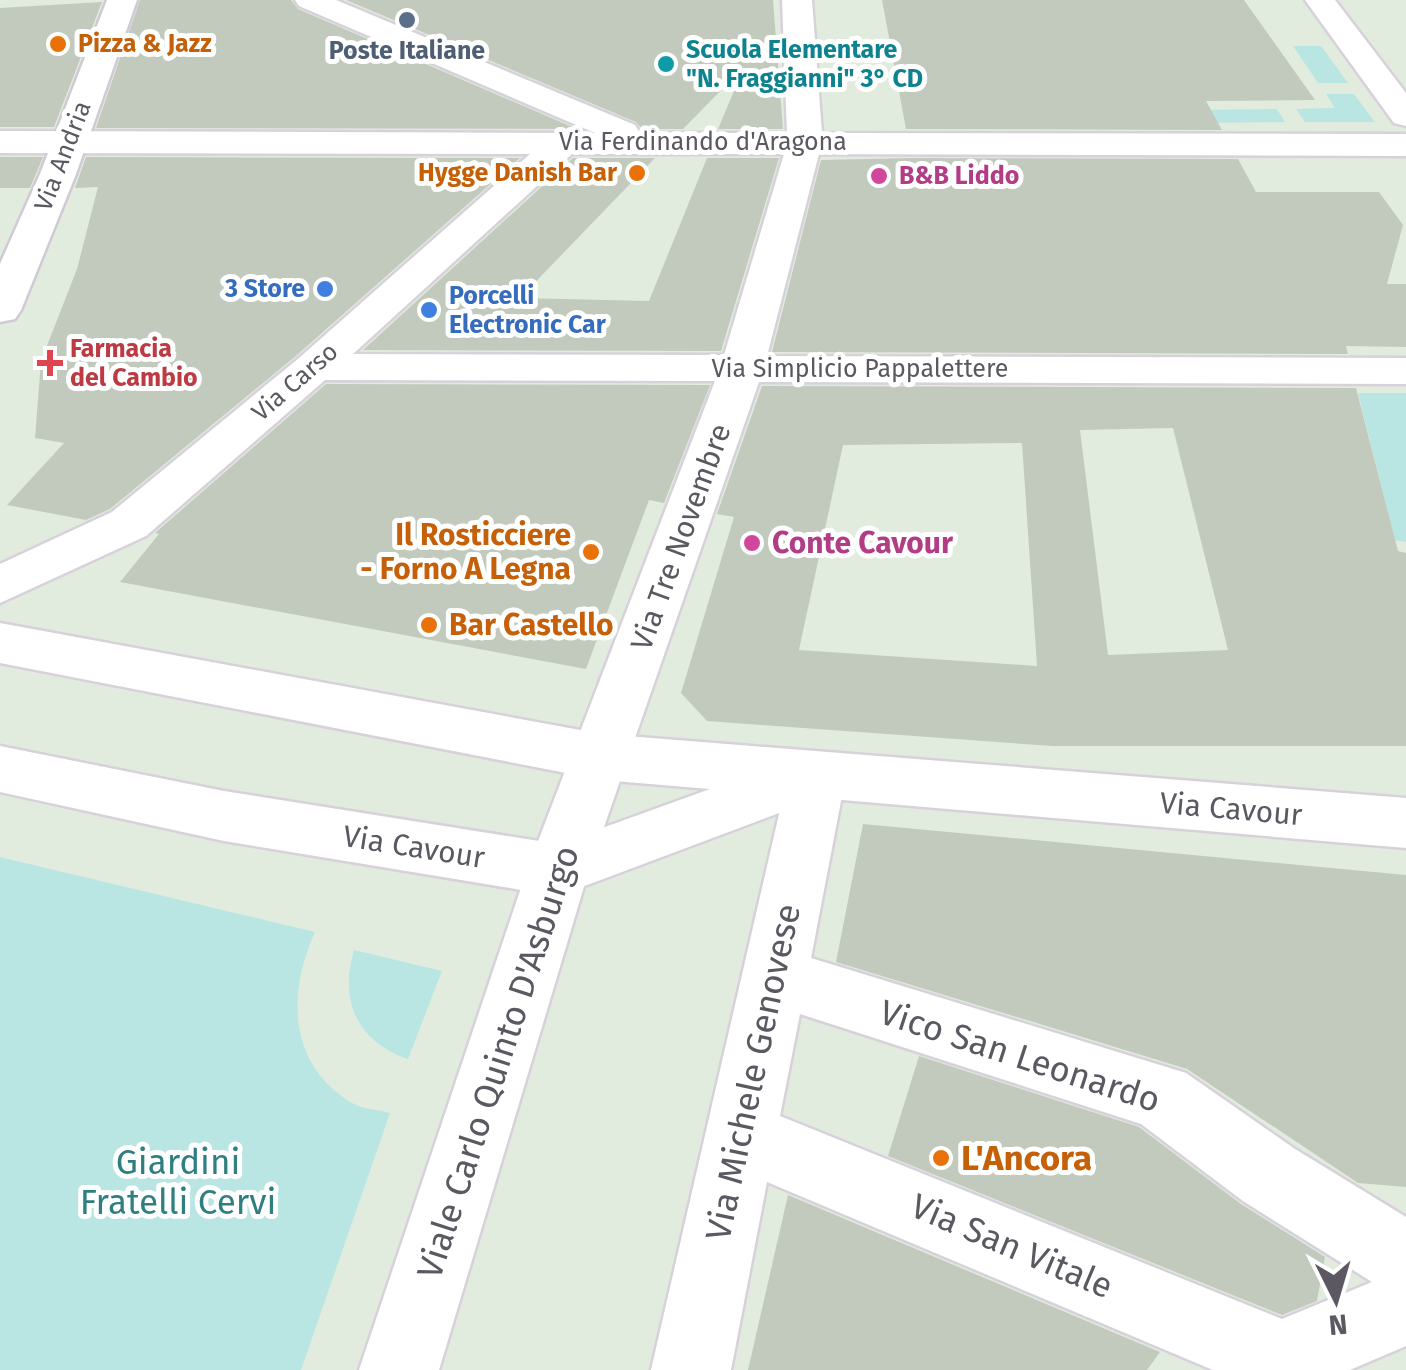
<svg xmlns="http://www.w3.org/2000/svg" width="1406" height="1370" font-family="'Fira Sans',sans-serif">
<rect width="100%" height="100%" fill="#e2ecde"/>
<path fill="#b9e5e3" d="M1293,46h28l27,37h-30z
M1326,94h28l21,28h-70l-9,-13 39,-1z
M1277,109l8,13 -89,1 -7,-13z
M1358,393h48v149l-11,-2z
M0,857l315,75c-28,61 -27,133 37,171 11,6 26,7 38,10l-89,257h-301z
M354,950l88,21 -34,88c-51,-17 -69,-59 -54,-109z"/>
<path fill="#c2cabe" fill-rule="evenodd" d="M140,0h151l7,9 279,120 -481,-1z
M346,0h427l10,129h-65l26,-62 -61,62h-41l-6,-7z
M882,0h362l71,100 -109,1 16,29 -316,-1z
M102,2l-48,125h-54v-119z
M0,157h43l-13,31h-30z
M86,157l434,1 -223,197 -187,154 -24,11 -79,-15 57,-62 -29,-5 6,-77 36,-92 21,-82 -23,1z
M573,158h82l-135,140 129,3 58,-143h72l-58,193 -358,-1z
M911,158l327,1 18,33h123l24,33 -16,59h19v63l-60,-1 2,8 -576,-2 49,-192z
M326,384l384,1 -46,118 -15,-3 -63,169 -466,-87 39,-48 -4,-1z
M762,386l594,2 42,163 8,2v193h-354l-345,-25 -26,-28 53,-176 -17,-3zM1173,428l55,222 -120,5 -28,-225zM1022,443l15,223 -238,-16 44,-205z
M863,824l543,51v312l-48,-4 -171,-114 -351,-107z
M919,1056l220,71 102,77 84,53 -8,44 -35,14 -394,-159z
M788,1195l372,157 -13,18h-399z"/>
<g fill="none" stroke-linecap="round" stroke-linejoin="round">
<g stroke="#d7d2da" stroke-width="5">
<path id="minor" d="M295,0h41l299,125 5,8h147l-5,-133h30l10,133 584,1v22l-587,-2 -52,202 639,2v26l-647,-2 -170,488 -150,500h-80l168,-500 188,-489 -390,-1 -179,156 -146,67v-39l112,-52 187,-154 231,-204 -530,-1v-22l595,2 -296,-127zM572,154h212l-60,201 -371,-1z
M1305,0h30l71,93v33l-12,-3z
M817,752l21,7 8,16 -35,183 375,115 109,76 111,68v129l-56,24h-137l-446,-188 -36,188h-80l137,-595 8,-16zM800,1014l341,110 102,77 129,81 -90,37 -502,-203z"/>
</g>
<g stroke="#d7d2da" stroke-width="5">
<path id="tertiary" d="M0,623l602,111 804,64v50l-587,-50 -261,98 -334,-55 -224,-49v-46l224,45 334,53 152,-55 -108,-9 -602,-117z"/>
</g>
<g stroke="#d0cad4" stroke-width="5">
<path id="secondary" d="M107,0h30l-61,174 -55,136 -6,9 -15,3v-58l40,-90z"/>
</g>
<use href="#minor" fill="#fff" fill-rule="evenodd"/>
<use href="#tertiary" fill="#fff" fill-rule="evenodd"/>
<use href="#secondary" fill="#fff" fill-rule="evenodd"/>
</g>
<circle fill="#5c6f8a" stroke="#fff" stroke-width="4" cx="407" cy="20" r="10"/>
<g fill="#e8710a" stroke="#fff" stroke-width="4">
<circle cx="58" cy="44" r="10"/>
<circle cx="637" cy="173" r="10"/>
<circle cx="591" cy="552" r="10"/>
<circle cx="429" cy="625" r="10"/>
<circle cx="941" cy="1158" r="10"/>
</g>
<circle fill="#0f9aa8" stroke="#fff" stroke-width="4" cx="666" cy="64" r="10"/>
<g fill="#d1479c" stroke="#fff" stroke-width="4">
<circle cx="879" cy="176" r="10"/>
<circle cx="752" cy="543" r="10"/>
</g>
<g fill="#3f7fe0" stroke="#fff" stroke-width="4">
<circle cx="325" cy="289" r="10"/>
<circle cx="429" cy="310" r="10"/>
</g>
<path fill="#e0444e" stroke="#fff" stroke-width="4" d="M45 348h10v10h10v10h-10v10h-10v-10h-10v-10h10z"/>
<g text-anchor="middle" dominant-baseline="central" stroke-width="10" stroke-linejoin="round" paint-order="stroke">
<g font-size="25" font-weight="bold" fill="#c56008" stroke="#fff" text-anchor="start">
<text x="78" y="44">Pizza &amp; Jazz</text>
<text x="617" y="173" text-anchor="end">Hygge Danish Bar</text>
</g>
<g font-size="25" font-weight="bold" fill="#0d838f" stroke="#fff" text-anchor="start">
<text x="686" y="50">Scuola Elementare<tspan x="686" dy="29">"N. Fraggianni" 3° CD</tspan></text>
</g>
<g font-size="25" font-weight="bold" fill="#4e5e75" stroke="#fff">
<text x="407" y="51">Poste Italiane</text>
</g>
<g font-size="25" fill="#5c5861" stroke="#fff">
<text x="703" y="142">Via Ferdinando d'Aragona</text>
<text transform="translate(63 156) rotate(-69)">Via Andria</text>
<text x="860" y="369">Via Simplicio Pappalettere</text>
<text transform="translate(295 382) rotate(-41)">Via Carso</text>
</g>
<g font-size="25" font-weight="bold" fill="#b23c85" stroke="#fff" text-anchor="start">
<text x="899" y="176">B&amp;B Liddo</text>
</g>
<g font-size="25" font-weight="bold" fill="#366cbe" stroke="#fff" text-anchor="end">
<text x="305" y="289">3 Store</text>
<text x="449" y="296" text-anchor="start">Porcelli<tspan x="449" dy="29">Electronic Car</tspan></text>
</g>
<g font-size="25" font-weight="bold" fill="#be3a42" stroke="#fff" text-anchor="start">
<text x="70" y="349">Farmacia<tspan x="70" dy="29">del Cambio</tspan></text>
</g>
<g font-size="30" font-weight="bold" fill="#c56008" stroke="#fff" text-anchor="end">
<text x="571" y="535">Il Rosticciere<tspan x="571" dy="34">- Forno A Legna</tspan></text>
<text x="449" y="625" text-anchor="start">Bar Castello</text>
</g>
<g font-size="30" fill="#5c5861" stroke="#fff">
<text transform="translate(681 537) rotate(-70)">Via Tre Novembre</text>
<text transform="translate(1231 809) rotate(5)">Via Cavour</text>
<text transform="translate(414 847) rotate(9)">Via Cavour</text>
</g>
<g font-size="30" font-weight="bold" fill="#b23c85" stroke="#fff" text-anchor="start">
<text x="772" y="543">Conte Cavour</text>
</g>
<g font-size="35" fill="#5c5861" stroke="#fff">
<text transform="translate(1020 1056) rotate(18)">Vico San Leonardo</text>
<text transform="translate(498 1062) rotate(-72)">Viale Carlo Quinto D'Asburgo</text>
<text transform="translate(753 1072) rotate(-78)">Via Michele Genovese</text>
<text transform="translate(1012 1246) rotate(23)">Via San Vitale</text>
</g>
<g font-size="35" font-weight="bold" fill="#c56008" stroke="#fff" text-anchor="start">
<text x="961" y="1158">L'Ancora</text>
</g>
<g font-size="35" fill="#2f7f80" stroke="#fff">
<text x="178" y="1162">Giardini<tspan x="178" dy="40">Fratelli Cervi</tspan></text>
</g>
</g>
<g transform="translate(1336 1300) rotate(175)" stroke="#ffffff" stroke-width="8" paint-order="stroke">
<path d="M0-8L18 38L0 25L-18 38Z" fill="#5c5861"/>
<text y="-15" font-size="28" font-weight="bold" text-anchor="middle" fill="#5c5861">N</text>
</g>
</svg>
